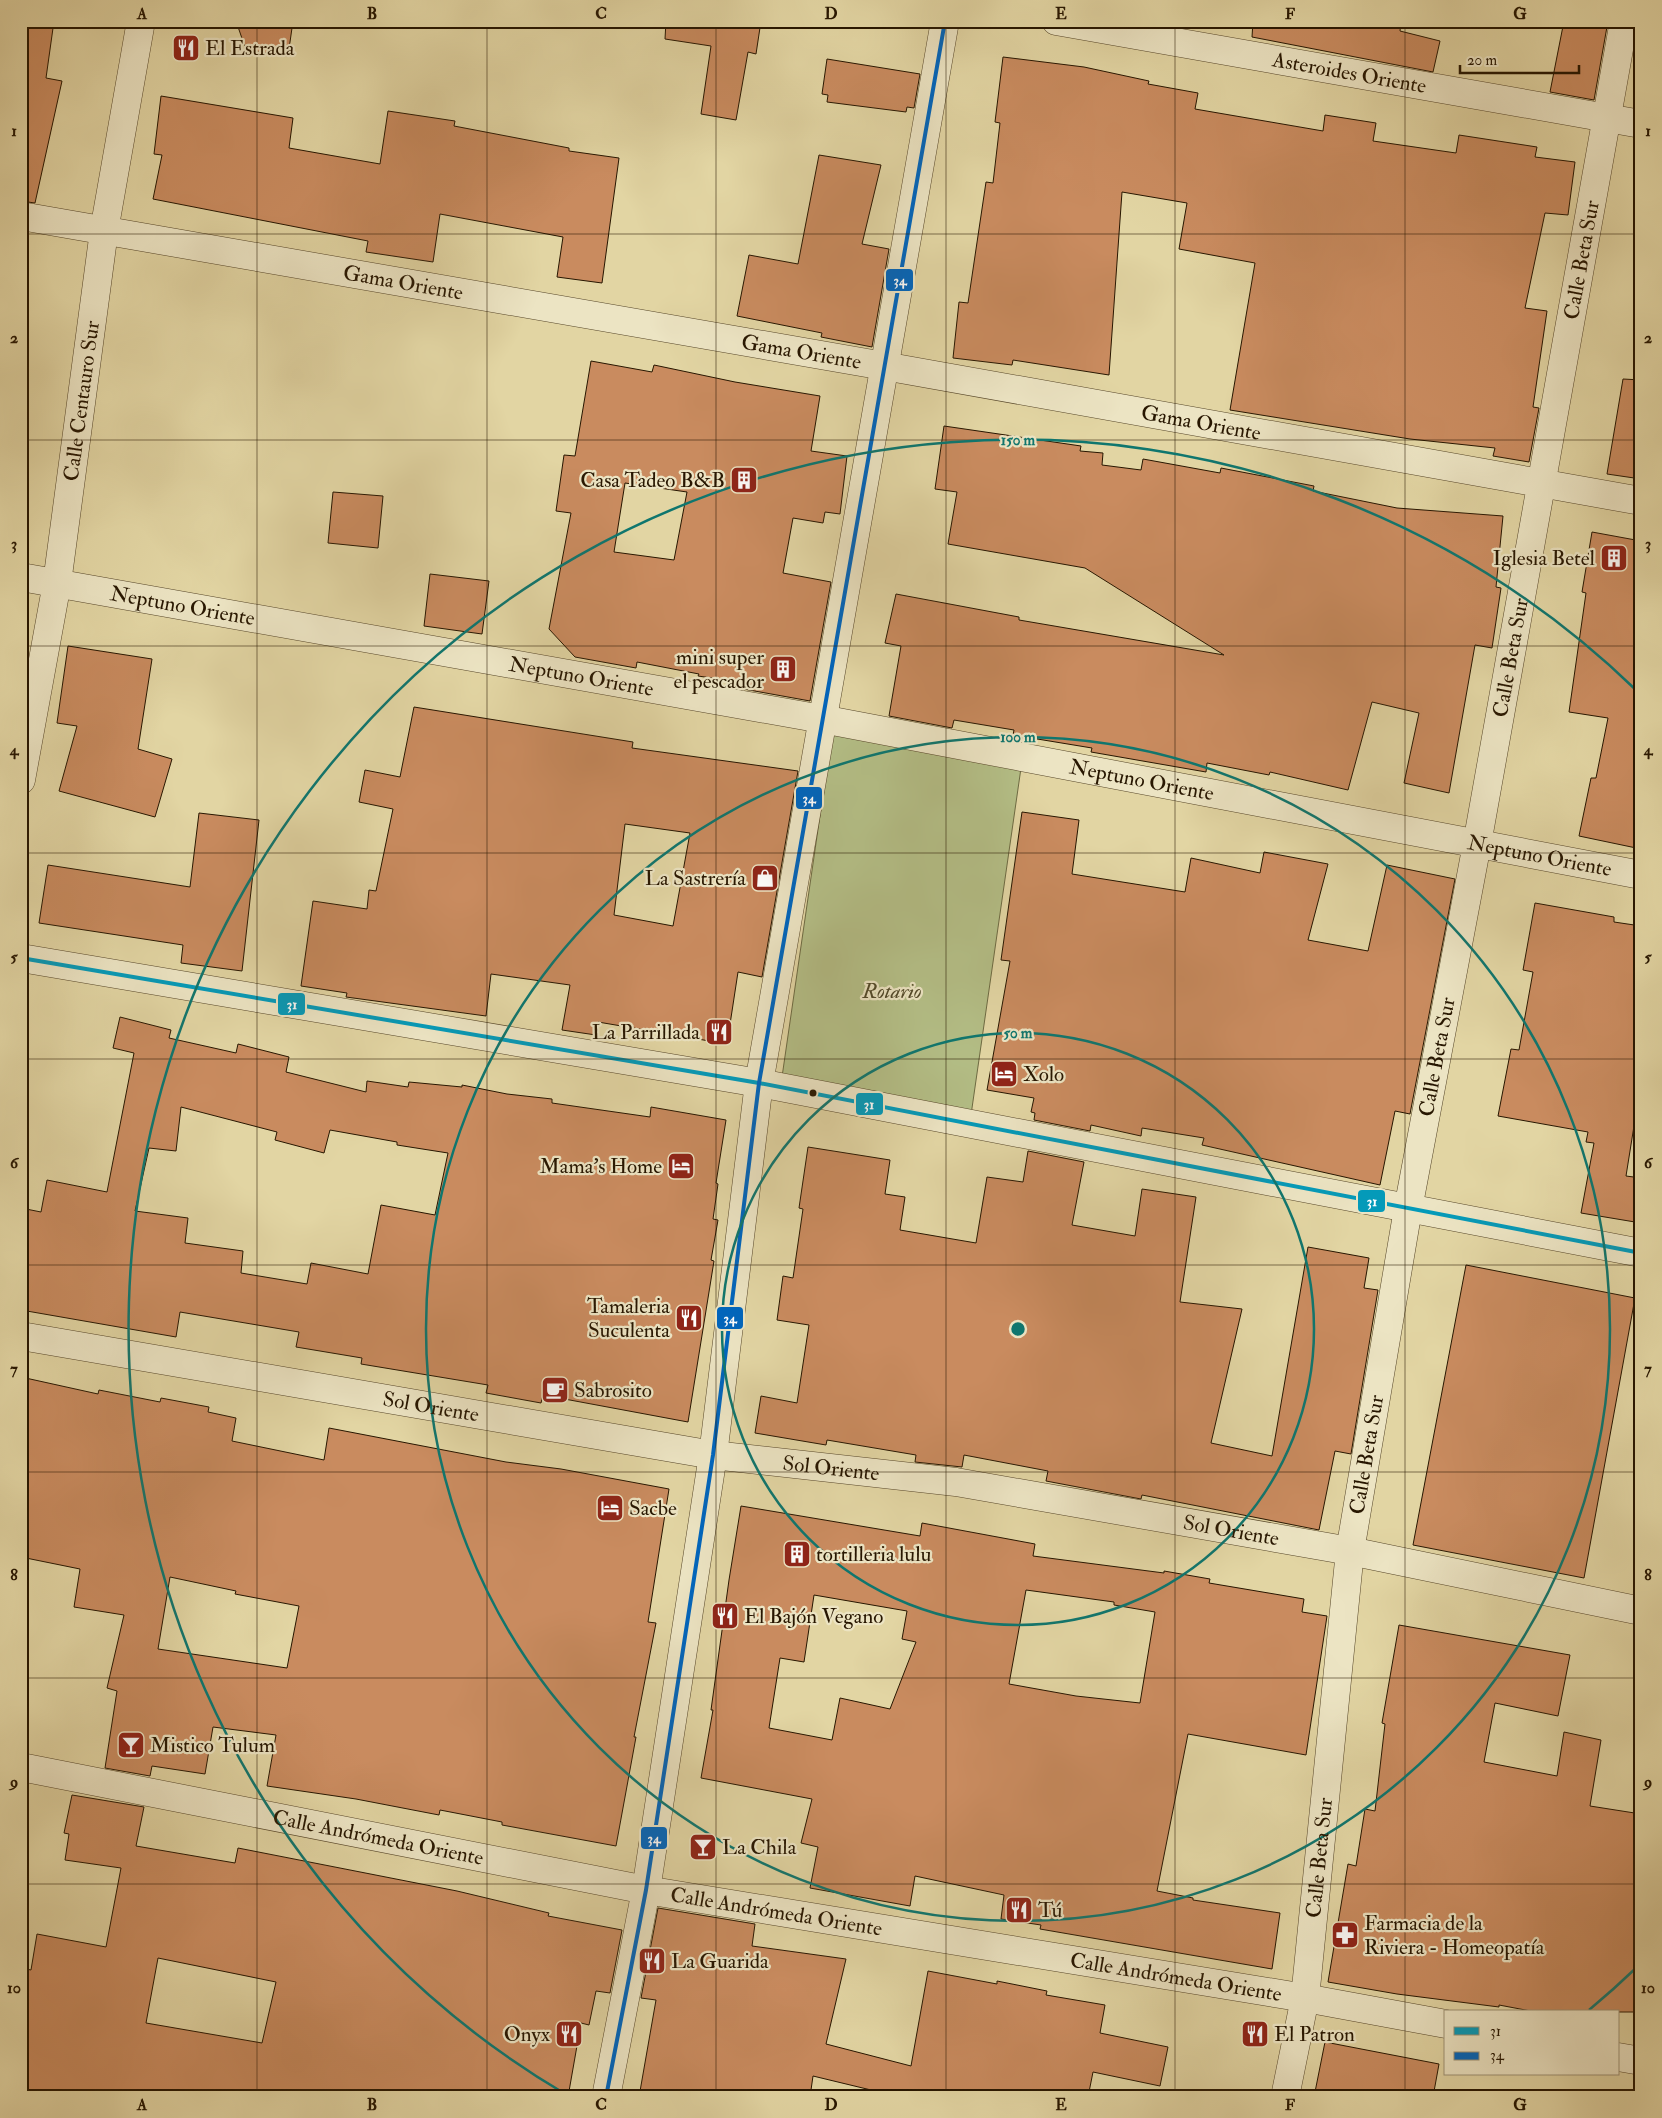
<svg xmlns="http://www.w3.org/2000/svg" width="1662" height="2118" font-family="'IM FELL Double Pica',serif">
<rect width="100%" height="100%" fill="#e2d5a3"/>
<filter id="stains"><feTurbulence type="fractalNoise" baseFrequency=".004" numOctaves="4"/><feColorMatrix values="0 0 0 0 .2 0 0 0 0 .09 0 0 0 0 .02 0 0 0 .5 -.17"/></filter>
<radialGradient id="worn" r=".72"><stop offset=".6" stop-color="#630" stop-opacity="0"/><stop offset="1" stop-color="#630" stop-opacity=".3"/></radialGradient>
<path fill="#b3bd85" stroke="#6d6a42" d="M832,733l189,35 -50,347 -189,-38z"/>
<path fill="#c98b5f" stroke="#271600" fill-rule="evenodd" d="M21,21h33l-8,57 16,3 -27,122 -14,-2z
M236,21h57l-5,35 -42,-6z
M666,21h95l-5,33 -8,-2 -12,68 -35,-6 10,-68 -46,-7z
M1253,21h148l-1,10 40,10 -7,31 -181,-35z
M1564,21h44l-14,79 -44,-8z
M1003,57l81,10 65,14 -1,3 50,9 -3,16 128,22 2,-16 51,8 -3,18 83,12 3,-18 78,12 -2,10 40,5 -7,53 -23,-2 -20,95 22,3 -14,96 6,1 -10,54 -36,-6 2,-8 -85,-9 -180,-29 25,-147 -76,-14 8,-46 -65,-11 -13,183 -96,-15 -1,5 -59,-7 6,-56 9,1 18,-121 7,1 7,-60 -5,-1z
M827,59l93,15 -6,34 -7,-1 -1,5 -79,-10 1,-7 -6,-1z
M161,96l132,22 -4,30 91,16 8,-53 67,10 -1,5 115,22v3l50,7 -17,125 -45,-6 6,-40 -123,-23 -7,48 -67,-10 2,-11 -215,-42 9,-44 -8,-1z
M819,155l62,10 -19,79 27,5 -17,98 -51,-10 1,-4 -85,-17 12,-61 49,9z
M591,361l61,11 2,-7 81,17 85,14 -9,55 36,5 -7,58 -15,-2 -2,11 -30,-5 -10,55 48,9 -21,119 -72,-13 1,-6 -41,-6 1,-2 -62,-12 -1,6 -61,-11 -26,-28 22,-116 -15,-2 8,-56 11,1zM625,483l62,9 -13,68 -60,-8z
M1623,379l18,1v99l-34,-5z
M944,426l137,20 -1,5 23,2 -1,12 39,5 2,-11 77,14 1,-5 93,18 -1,5 84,17 106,8 -7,71 5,1 -9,60 -17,-3 -26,148 -45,-10 15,-70 -47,-11 -24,88 -78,-18 -1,3 -62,-12 -1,9 -115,-20 1,-4 -79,-13 1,-5 -60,-10 -2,8 -63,-12 12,-70 -16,-3 11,-49 123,23v3l205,35 -139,-87 -137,-24 9,-52 -22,-3z
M333,492l50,4 -5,52 -50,-5z
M1592,532l49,9v308l-62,-13 12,-58h5l12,-60 -39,-6 17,-119 -4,-1z
M430,574l59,7 -7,53 -58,-8z
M68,646l84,13 -14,90 34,10 -17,58 -96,-26 18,-65 -20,-3z
M414,707l219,35 -1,6 166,23 -36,206 -24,-5 -11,72 -129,-22 -2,13 -34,-5 8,-45 -79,-11 -5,42 -140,-19 1,-4 -46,-7 12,-85 54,8 2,-19 7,1 17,-82 -34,-7 6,-32 35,7zM625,824l65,9 -17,93 -59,-11z
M1022,812l57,8 -7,54 113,18 6,-34 69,15 4,-21 64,12 -20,76 60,11 19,-86 68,14 -45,235 -15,-3 -15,74 -178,-40 2,-7 -62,-10 -1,8 -50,-11 -1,6 -56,-11 1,-7 -4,-1 3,-14 -47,-8 23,-129 -9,-1z
M199,813l60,7 -17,151 -61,-8 2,-18 -144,-22 9,-58 142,22z
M1535,903l79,14v5l27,4v156l-15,94 15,2v45l-60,-10 13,-70 -8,-1 2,-10 -90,-16 13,-67 8,1 14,-78 -10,-2z
M120,1017l51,13 -2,8 67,15 2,-9 51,13 -3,15 80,20 1,-11 41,6 1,-5 53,5v-2l45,9 45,5v4l98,14 1,-10 75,13 -10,63 2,1 -5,35 5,1 -7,40 3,1 -26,161 -145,-27 -2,8 -55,-10 2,-8 -127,-21 1,-6 -66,-11 3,-15 -119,-20 -4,25 -155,-27v-102l20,4 6,-32 60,12 27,-139 -21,-5zM181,1107l96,25 -2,8 49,13 6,-23 67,12v3l51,8 -13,62 -54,-10 -13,69 -57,-11 -4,21 -66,-11 2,-22 -58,-8 3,-25 -53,-7 14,-63 27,3z
M808,1147l82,13 -5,34 20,3 -5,33 76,13 11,-66 36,5 5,-31 56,11 -12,63 63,11 7,-47 54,8 -16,105 62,7 -31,134 61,13 36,-209 61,11 -5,30 14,2 -27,164 -16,-3 -16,79 -177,-35 -1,4 -95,-18 2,-10 -84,-16 -2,12 -47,-5 1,-7 -89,-15 -1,5 -71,-12 6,-37 36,7 12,-78 -32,-5 6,-44 10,2 10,-69 -4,-1z
M1466,1265l169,33 -51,280 -171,-33z
M21,1377l77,17 1,-4 61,12 1,-4 48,9 -1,5 28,6 -4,23 92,19 5,-32 177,34 55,7 108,20 -21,133 8,1 -22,114h2l-20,109 -114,-21v-3l-62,-12 -1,5 -83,-16 -89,-13 9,-51 -63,-8 -8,47 -53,-8 -2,10 -45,-8 12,-77 -10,-3 17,-73 -50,-8 6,-38 -59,-12zM170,1577l66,14 -1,3 64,12 -12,62 -129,-19z
M741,1506l179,30 2,-13 113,21 -2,12 131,17v-2l46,8 -1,4 95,16 -2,13 25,4 -21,139 -118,-21 -31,157 36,7v2l87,13 -8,56 -232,-40 1,-4 -40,-6 3,-24 -89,-19 -5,30 -100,-18 8,-41 -17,-4 11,-44 -111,-21 12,-68h-2l18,-130zM1026,1590l88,12v3l41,7 -15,91 -64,-7 -67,-12zM814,1595l93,16 -5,28 14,3 -26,67 -50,-11 -8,42 -63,-12 11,-70 24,4z
M1399,1625l171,30 -12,61 -63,-13 -11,59 73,14 7,-44 37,8 -11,66 51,8v198h-105l-37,-7v2l-102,-13 -69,-12 20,-118 8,2 9,-57 10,2 10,-87 -3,-1z
M72,1795l72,12 -8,39 99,17 3,-15 219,43 92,22 -1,3 74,14 -12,63 -14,-2 -7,34 -8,-2 -13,74h-547v-129l10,2 6,-36 69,13 15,-79 -56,-8 4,-26 -5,-1zM158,1958l118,24 -14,61 -116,-20z
M658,1908l97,16 -3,22 94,13 -20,85 85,22 17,-95 69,13v-3l50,10 -1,4 59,10 -5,28 68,14 -8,39 -67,-14 -5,25h-188l-87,-21 -3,21h-171l17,-97 -15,-2z
M1325,2042l114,22 -6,33h-119z"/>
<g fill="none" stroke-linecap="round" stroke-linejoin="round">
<g stroke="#564629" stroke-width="29">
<g id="street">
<path id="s1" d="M1056,21l585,103"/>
<path id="s2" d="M21,216l863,150 757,135"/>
<path id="s3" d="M21,577l801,142 819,156"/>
<path id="s4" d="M21,780l36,-197 47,-352 37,-210"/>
<path d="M21,958l738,125 882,170"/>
<path id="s5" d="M21,1336l692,119 243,27 394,69 291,60"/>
<path id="s6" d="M21,1767l625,123 659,108 141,26"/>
<path d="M1618,2057l23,4"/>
<path d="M606,2097l40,-207 67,-435 46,-372 186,-1062"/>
<path id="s7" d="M1285,2097l20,-99 45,-447 58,-342 69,-365 147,-823"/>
</g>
</g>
<use href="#street" stroke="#ece4c3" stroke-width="28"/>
<g stroke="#ece4c3" stroke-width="8">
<path id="bus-1" d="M21,958l738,125 882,170"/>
</g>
<g stroke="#ece4c3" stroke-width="8">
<path id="bus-2" d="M606,2097l40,-207 67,-435 46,-372 186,-1062"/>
</g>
<use href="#bus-1" stroke="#049ab9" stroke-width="4"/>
<use href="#bus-2" stroke="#0065bd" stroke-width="4"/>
</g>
<path fill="none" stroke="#271600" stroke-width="1" stroke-opacity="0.55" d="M257,21v2076M487,21v2076M716,21v2076M946,21v2076M1175,21v2076M1405,21v2076M21,234h1620M21,440h1620M21,646h1620M21,853h1620M21,1059h1620M21,1265h1620M21,1472h1620M21,1678h1620M21,1884h1620"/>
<g fill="none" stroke="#0f766e" stroke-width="2.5">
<circle cx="1018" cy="1329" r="296"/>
<circle cx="1018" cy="1329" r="592"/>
<path d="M1636 1968A889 889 0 0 1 1589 2010M567 2095A889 889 0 1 1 1636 690"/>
</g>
<defs>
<g id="restaurant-square" transform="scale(1.4375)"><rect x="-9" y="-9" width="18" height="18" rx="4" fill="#8f2418" stroke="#ece4c3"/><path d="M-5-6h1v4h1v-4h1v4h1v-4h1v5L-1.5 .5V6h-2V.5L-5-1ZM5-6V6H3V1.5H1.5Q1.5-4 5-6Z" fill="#fff"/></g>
<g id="building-square" transform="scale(1.4375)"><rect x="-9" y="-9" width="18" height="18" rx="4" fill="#8f2418" stroke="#ece4c3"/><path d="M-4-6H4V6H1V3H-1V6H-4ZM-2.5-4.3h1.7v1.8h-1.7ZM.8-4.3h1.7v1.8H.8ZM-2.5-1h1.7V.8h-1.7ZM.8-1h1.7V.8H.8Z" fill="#fff"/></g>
<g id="shop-square" transform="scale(1.4375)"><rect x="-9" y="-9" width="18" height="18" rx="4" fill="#8f2418" stroke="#ece4c3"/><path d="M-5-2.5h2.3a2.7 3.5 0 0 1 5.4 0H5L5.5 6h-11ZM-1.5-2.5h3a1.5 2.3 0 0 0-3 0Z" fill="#fff"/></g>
<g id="hotel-square" transform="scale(1.4375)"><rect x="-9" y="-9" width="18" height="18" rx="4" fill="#8f2418" stroke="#ece4c3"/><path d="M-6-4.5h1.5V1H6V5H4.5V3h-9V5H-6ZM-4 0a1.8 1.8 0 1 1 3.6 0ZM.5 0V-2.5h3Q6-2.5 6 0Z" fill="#fff"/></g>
<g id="cafe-square" transform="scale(1.4375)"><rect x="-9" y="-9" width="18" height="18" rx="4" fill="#8f2418" stroke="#ece4c3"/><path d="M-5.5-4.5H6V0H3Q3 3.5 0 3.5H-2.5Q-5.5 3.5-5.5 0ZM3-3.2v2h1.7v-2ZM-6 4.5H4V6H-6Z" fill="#fff"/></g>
<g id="bar-square" transform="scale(1.4375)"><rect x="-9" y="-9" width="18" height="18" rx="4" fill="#8f2418" stroke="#ece4c3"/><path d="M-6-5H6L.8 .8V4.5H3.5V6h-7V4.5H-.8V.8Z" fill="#fff"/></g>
<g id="pharmacy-square" transform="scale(1.4375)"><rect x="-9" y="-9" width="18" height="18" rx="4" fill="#8f2418" stroke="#ece4c3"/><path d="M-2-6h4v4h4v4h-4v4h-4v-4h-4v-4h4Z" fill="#fff"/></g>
</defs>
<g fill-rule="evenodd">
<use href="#restaurant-square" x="186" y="48"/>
<use href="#building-square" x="744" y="480"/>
<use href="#building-square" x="1614" y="558"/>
<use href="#building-square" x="783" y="669"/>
<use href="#shop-square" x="765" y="878"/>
<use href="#restaurant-square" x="719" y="1032"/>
<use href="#hotel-square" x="1004" y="1074"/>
<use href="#hotel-square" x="681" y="1166"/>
<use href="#restaurant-square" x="689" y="1318"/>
<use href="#cafe-square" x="555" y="1390"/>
<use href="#hotel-square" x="610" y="1508"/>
<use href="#building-square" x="797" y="1554"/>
<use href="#restaurant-square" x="725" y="1616"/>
<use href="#bar-square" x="131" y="1745"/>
<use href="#bar-square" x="703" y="1847"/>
<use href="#restaurant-square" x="1019" y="1910"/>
<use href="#pharmacy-square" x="1345" y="1935"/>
<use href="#restaurant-square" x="652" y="1961"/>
<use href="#restaurant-square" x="569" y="2034"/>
<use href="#restaurant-square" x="1255" y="2034"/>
</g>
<circle fill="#271600" stroke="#ece4c3" stroke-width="2" cx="813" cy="1093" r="4.5"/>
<g text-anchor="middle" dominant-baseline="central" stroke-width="4.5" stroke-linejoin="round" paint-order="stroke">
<g font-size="21" fill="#271600" stroke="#ece4c3" text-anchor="start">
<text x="205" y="48">El Estrada</text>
<text x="725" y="480" text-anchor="end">Casa Tadeo B&amp;B</text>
<text x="1595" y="558" text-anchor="end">Iglesia Betel</text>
<text x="764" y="657" text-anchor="end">mini super<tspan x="764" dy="24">el pescador</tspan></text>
<text x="746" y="878" text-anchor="end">La Sastrería</text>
<text x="700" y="1032" text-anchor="end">La Parrillada</text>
<text x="1023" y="1074">Xolo</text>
<text x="662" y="1166" text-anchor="end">Mama's Home</text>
<text x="670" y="1306" text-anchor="end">Tamaleria<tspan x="670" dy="24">Suculenta</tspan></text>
<text x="574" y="1390">Sabrosito</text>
<text x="629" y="1508">Sacbe</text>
<text x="816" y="1554">tortilleria lulu</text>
<text x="744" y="1616">El Bajón Vegano</text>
<text x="150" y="1745">Mistico Tulum</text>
<text x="722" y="1847">La Chila</text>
<text x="1038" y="1910">Tú</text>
<text x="1364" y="1923">Farmacia de la<tspan x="1364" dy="24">Riviera - Homeopatía</tspan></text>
<text x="671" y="1961">La Guarida</text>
<text x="550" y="2034" text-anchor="end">Onyx</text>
<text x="1274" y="2034">El Patron</text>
</g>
<g font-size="21" fill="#271600" stroke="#ece4c3">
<text stroke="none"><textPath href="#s1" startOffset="298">Asteroides Oriente</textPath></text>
<text stroke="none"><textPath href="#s7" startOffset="1862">Calle Beta Sur</textPath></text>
<text stroke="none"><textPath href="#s2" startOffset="388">Gama Oriente</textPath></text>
<text stroke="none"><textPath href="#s2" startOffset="792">Gama Oriente</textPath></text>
<text stroke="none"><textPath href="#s4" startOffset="384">Calle Centauro Sur</textPath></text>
<text stroke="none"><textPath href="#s2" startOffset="1198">Gama Oriente</textPath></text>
<text stroke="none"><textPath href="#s3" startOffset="164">Neptuno Oriente</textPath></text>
<text stroke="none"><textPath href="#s7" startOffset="1458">Calle Beta Sur</textPath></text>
<text stroke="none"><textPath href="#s3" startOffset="569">Neptuno Oriente</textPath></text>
<text stroke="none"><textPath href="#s3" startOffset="1139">Neptuno Oriente</textPath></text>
<text stroke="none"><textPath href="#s3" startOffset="1544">Neptuno Oriente</textPath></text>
<text stroke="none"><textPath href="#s7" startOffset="1052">Calle Beta Sur</textPath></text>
<text stroke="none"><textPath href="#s5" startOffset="416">Sol Oriente</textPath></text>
<text stroke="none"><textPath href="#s7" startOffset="648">Calle Beta Sur</textPath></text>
<text stroke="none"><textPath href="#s5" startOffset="821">Sol Oriente</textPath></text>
<text stroke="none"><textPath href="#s5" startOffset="1226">Sol Oriente</textPath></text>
<text stroke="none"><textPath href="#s6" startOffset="364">Calle Andrómeda Oriente</textPath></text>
<text stroke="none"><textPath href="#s7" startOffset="242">Calle Beta Sur</textPath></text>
<text stroke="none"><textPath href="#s6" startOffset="769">Calle Andrómeda Oriente</textPath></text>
<text stroke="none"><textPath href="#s6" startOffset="1174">Calle Andrómeda Oriente</textPath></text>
</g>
<g font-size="21" font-style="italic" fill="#514828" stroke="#ece4c3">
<text x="892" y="991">Rotario</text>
</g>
</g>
<circle cx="1018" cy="1329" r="8" fill="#0f766e" stroke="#ece4c3" stroke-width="2.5"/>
<g font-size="15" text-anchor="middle" font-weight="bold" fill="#0f766e" stroke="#ece4c3" stroke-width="4.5" stroke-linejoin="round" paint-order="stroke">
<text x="1018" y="445">150 m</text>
<text x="1018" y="742">100 m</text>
<text x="1018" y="1038">50 m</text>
</g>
<g stroke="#ece4c3" stroke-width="2">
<rect x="885" y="268" width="29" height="24" rx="5" fill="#0065bd"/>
<rect x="795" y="786" width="28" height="24" rx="5" fill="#0065bd"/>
<rect x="277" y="992" width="29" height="24" rx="5" fill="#049ab9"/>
<rect x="855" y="1092" width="29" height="24" rx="5" fill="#049ab9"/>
<rect x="1357" y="1189" width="29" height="24" rx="5" fill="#049ab9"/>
<rect x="716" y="1306" width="28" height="24" rx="5" fill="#0065bd"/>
<rect x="640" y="1826" width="28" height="24" rx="5" fill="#0065bd"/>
</g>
<g font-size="14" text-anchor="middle" font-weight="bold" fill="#fff">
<text x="900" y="285">34</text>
<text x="809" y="803">34</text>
<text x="292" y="1009">31</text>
<text x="869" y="1109">31</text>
<text x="1372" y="1206">31</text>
<text x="730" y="1323">34</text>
<text x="654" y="1843">34</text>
</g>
<rect width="1662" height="2118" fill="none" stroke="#e2d5a3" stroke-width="55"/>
<rect x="1444" y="2010" width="175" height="65" fill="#ece4c3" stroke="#9d9275"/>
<rect x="1454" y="2027" width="25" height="8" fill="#049ab9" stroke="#9d9275"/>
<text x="1490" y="2036" font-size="15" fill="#271600">31</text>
<rect x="1454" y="2052" width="25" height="8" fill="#0065bd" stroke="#9d9275"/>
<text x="1490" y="2060" font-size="15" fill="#271600">34</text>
<path d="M1460 65v8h119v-8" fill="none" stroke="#271600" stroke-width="2.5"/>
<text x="1467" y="65" font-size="15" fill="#271600" stroke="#ece4c3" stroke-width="4" paint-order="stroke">20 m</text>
<rect x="28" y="28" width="1606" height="2062" fill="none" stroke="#271600" stroke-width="2"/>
<g font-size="16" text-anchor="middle" font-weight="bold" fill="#271600">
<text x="142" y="19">A</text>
<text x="372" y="19">B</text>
<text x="601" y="19">C</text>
<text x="831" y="19">D</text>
<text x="1061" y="19">E</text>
<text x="1290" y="19">F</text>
<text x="1520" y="19">G</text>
<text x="14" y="136">1</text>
<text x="1648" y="136">1</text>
<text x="14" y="343">2</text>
<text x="1648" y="343">2</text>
<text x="14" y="549">3</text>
<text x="1648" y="549">3</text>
<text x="14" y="755">4</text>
<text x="1648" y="755">4</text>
<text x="14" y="962">5</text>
<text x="1648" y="962">5</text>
<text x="14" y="1168">6</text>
<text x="1648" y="1168">6</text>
<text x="14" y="1374">7</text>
<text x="1648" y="1374">7</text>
<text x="14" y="1580">8</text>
<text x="1648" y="1580">8</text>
<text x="14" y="1787">9</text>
<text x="1648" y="1787">9</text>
<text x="14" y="1993">10</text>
<text x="1648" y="1993">10</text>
<text x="142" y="2110">A</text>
<text x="372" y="2110">B</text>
<text x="601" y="2110">C</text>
<text x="831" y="2110">D</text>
<text x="1061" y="2110">E</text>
<text x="1290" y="2110">F</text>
<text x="1520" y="2110">G</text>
</g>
<rect width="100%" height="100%" filter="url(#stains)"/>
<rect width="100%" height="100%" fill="url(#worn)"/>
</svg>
